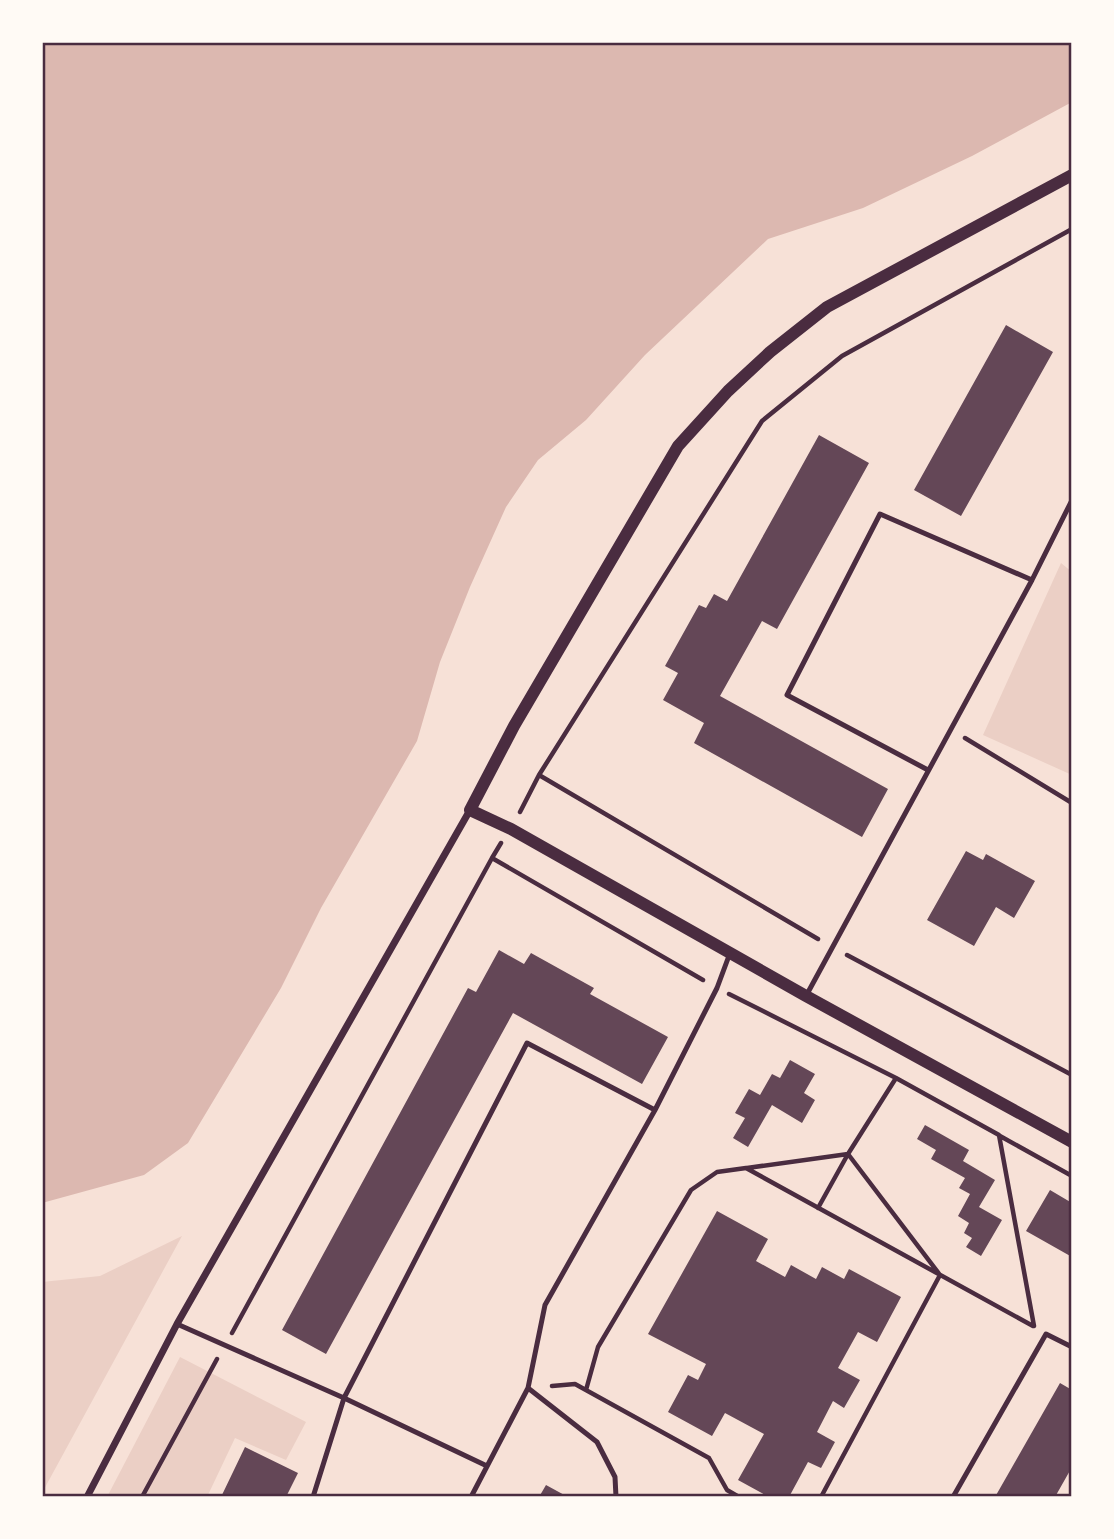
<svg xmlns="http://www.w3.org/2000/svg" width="1114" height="1539" font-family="'Libre Baskerville',serif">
<rect width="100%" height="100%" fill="#f7e1d7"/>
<path fill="#ebcfc5" d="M1061,563l11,9v203l-89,-40z
M182,1236l-140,257v-211l58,-6z
M180,1357l126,65 -20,38 -51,-22 -28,59h-100z"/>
<path fill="#dcb8b0" d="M42,42h1030v60l-100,54 -109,52 -95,31 -123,116 -59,65 -48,40 -32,47 -36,80 -30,75 -23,79 -96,167 -40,80 -93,155 -44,32 -102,28z"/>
<path fill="#644757" d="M1006,325l47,27 -92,164 -47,-26z
M819,435l50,28 -92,166 -15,-8 -42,75 168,93 -26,48 -168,-94 10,-20 -41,-23 15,-27 -13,-7 34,-61 7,3 8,-14 13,7z
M966,851l17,9 3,-6 49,27 -21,37 -18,-11 -22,39 -47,-26z
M499,950l25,14 7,-11 63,35 -4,6 78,43 -26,47 -129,-71 -187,341 -44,-24 186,-342 8,4z
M790,1060l25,14 -11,19 11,7 -13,23 -30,-18 -24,42 -15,-9 12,-20 -10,-5 14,-24 11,6 12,-21 8,4z
M925,1125l44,25 -6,11 32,19 -16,27 23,13 -21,36 -15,-9 6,-9 -8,-5 5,-10 -11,-7 12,-22 -11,-6 6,-10 -34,-19 5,-9 -19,-11z
M1050,1190l22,13v54l-46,-26z
M717,1211l51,28 -12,22 29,16 6,-12 25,14 6,-12 22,12 5,-10 52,28 -24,45 -19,-10 -20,36 22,12 -16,28 -11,-7 -16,31 18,10 -14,26 -13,-6 -19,35h-20l-31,-17 26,-46 -39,-21 -13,23 -44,-24 20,-37 10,5 8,-16 -58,-30z
M1060,1383l12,7v77l-17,30h-60z
M245,1447l53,26 -12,24h-65z
M546,1485l22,12h-29z"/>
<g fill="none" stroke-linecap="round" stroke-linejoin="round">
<path stroke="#4a2c40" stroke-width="4.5" d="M965,738l107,65
M520,812l19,-37
M501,843l-9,15 211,122
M818,939l-279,-164 223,-354 80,-65 230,-127
M847,955l225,120
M729,994l167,84 103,57 35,191
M1000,1136l72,40
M747,1168l101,-14 92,121 -119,222
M818,1208l30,-54 48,-76
M232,1333l260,-475
M552,1386l23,-2 134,74 18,32 12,7
M586,1390l12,-43 93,-157 26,-18 29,-4 287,158
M142,1497l75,-138"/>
<path stroke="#4a2c40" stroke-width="5" d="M928,770l-141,-75 93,-181 152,66
M806,996l226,-416 40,-80
M177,1324l167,74 -31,99
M528,1388l69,54 18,35 1,20
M487,1466l-143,-68 183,-355 128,67
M471,1497l57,-109 17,-83 110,-195 62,-122 13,-35
M953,1497l93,-163 26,13"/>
<path stroke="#4a2c40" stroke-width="7" d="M87,1497l90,-173 293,-514"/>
<path stroke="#4a2c40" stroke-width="12" d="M1072,175l-245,132 -57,45 -42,39 -50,55 -164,280 -44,84 41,19 295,167 266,146"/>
</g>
<rect width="1114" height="1539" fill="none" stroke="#fffaf5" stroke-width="88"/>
<rect x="44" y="44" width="1026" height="1451" fill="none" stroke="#4a2c40" stroke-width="2.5"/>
</svg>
